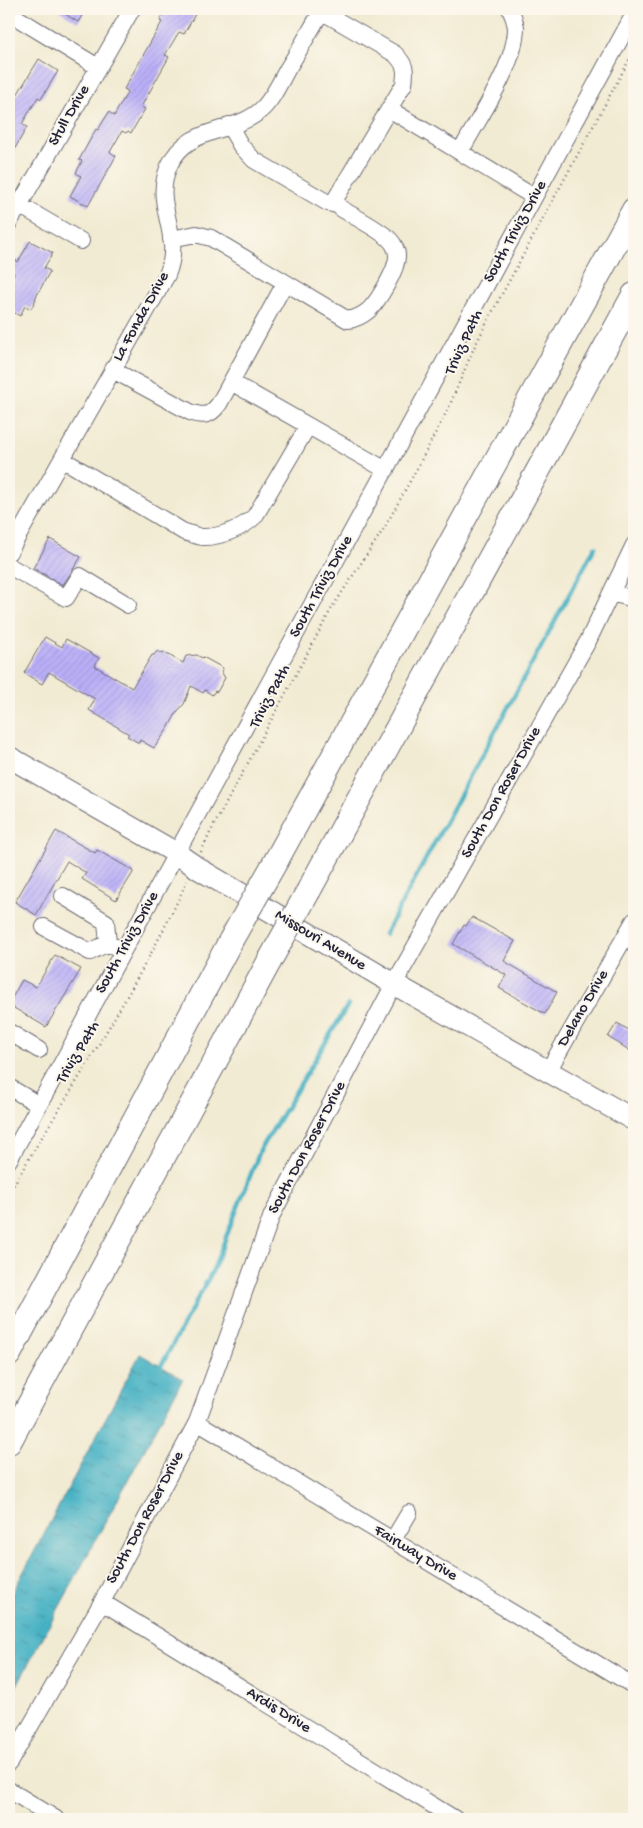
<svg xmlns="http://www.w3.org/2000/svg" width="643" height="1828" font-family="'Gochi Hand',sans-serif">
<defs>
<pattern id="water-ripples" width="26" height="14" patternUnits="userSpaceOnUse" patternTransform="scale(1.25)"><rect width="26" height="14" fill="#45b1c3"/><path d="M2 4q2-2 4 0t4 0M15 11q2-2 4 0t4 0" fill="none" stroke="#3990a0"/></pattern>
<pattern id="building-hatch" width="6" height="6" patternUnits="userSpaceOnUse" patternTransform="scale(1.25)"><rect width="6" height="6" fill="#bbb0f9"/><path d="M-1 1l2-2M0 6l6-6M5 7l2-2" fill="none" stroke="#a097d6"/></pattern>
</defs>
<rect width="100%" height="100%" fill="#fbf7ec"/>
<filter id="ink" filterUnits="userSpaceOnUse"><feTurbulence type="fractalNoise" baseFrequency=".02" numOctaves="2"/><feDisplacementMap in="SourceGraphic" scale="10" xChannelSelector="R" yChannelSelector="G"/><feConvolveMatrix kernelMatrix="1 2 1 2 8 2 1 2 1" color-interpolation-filters="sRGB"/></filter>
<filter id="wash" filterUnits="userSpaceOnUse"><feTurbulence type="fractalNoise" baseFrequency=".0096" numOctaves="4" result="noise"/><feDisplacementMap in="SourceGraphic" scale="20" xChannelSelector="R" yChannelSelector="G"/><feGaussianBlur stdDeviation="1.12" result="paint"/><feColorMatrix in="noise" values="0 0 0 0 0 0 0 0 0 0 0 0 0 0 0 0 0 1.4 0 .05"/><feComposite in="paint" operator="in"/></filter>
<g filter="url(#wash)">
<rect width="100%" height="100%" fill="#f2ebd3"/>
<path fill="url(#water-ripples)" stroke="#346a7f" d="M140,1354l43,25 -174,321v-101z"/>
<g fill="none" stroke-linecap="round" stroke-linejoin="round">
<path stroke="#45b1c3" stroke-width="4.5" d="M385,934l210,-387
M161,1366l52,-96 47,-119 88,-146"/>
</g>
<g id="blocks">
<path fill="url(#building-hatch)" d="M57,9h29l-8,13z
M174,9h24l-14,25 -5,-2 -14,23 4,2 -28,50 4,2 -14,24 -3,-2 -2,2 -4,-2 -12,21 6,4 -28,50 -18,-10 11,-20 -5,-3 6,-12 -3,-1 17,-31 2,1 11,-18 5,4 14,-25 -4,-2 38,-67 -2,-1 5,-10 5,3z
M39,59l19,12 -17,28 -3,-2 -16,27 5,3 -18,32v-55l6,-10 2,1z
M30,241l23,12 -9,15 6,3 -15,28h1l-5,10 -6,-3 -5,10 -11,-6v-27l5,-10 -5,-3v-2l5,-9 4,3z
M50,539l31,18 -18,28 -30,-17z
M45,637l17,10 4,-8 33,19 -4,8 37,22 20,-33h2l3,-4 4,2 2,-1 20,11 3,-7 11,-1 5,3 1,-1 20,11 -1,5 3,5 -8,14 -2,-1 -3,4 -7,-5 -2,3 -12,-7 -7,18 -7,8 -10,18 -13,18 -14,-8 -1,3 -12,-7 2,-2 -40,-24 6,-11 -46,-27 -7,12 -18,-11z
M56,831l39,22 2,-3 37,21 -18,29 -34,-21 4,-6 -19,-12 -31,54 -21,-13z
M472,917l43,24 -11,20 53,31 -12,22 -46,-26 7,-13 -53,-31 11,-19 2,1z
M55,955l26,14 -35,58 -37,-22v-2l13,-23 14,7z
M617,1023l17,10v20l-26,-16z"/>
</g>
</g>
<g filter="url(#ink)">
<use href="#blocks" fill-opacity="0" stroke="#6b6870" stroke-width="1"/>
<g fill="none" stroke-linecap="round" stroke-linejoin="round">
<g stroke="#6b6870" stroke-width="18">
<path id="minor" d="M9,13l89,54
M389,109l145,88
M229,125l12,21 13,14 74,43 9,2
M459,151l7,-9c17,-31 50,-79 50,-115 -1,-6 -3,-12 -6,-18
M9,199l72,42
M9,223l123,-214
M171,239l25,-5 15,4 137,82c8,-1 15,-5 21,-10 9,-9 29,-41 28,-55 0,-4 -3,-11 -6,-14 -7,-9 -38,-25 -49,-32l-5,-4 -1,-7 68,-114c2,-14 2,-19 -9,-30l-74,-43
M113,370l77,42c14,5 20,4 29,-8l66,-121
M231,382l155,88
M62,459l122,73c6,1 14,5 20,5 17,0 39,-9 51,-21l53,-90
M9,552l158,-277c4,-10 6,-20 5,-30 -2,-29 -16,-49 -3,-79 18,-41 64,-31 92,-56 12,-11 19,-28 27,-42 12,-19 23,-39 35,-59
M9,566l57,32 14,-22 48,29
M611,593l23,6
M63,896l43,26 2,21 15,8
M44,927l46,25 18,-9
M9,1032l30,18
M548,1071l86,-150
M9,1087l30,18
M9,1160l625,-1146
M197,1422l437,264
M393,1540l16,-27
M102,1602l353,217
M9,1763l93,-161 95,-180 75,-207 122,-231 194,-343 46,-96
M9,1790l47,29"/>
</g>
<g stroke="#6b6870" stroke-width="23">
<path id="major" d="M9,757l167,96 23,16 195,115 240,136"/>
</g>
<g stroke="#6b6870" stroke-width="26">
<path id="highway" d="M277,859l357,-649
M309,890l325,-595
M9,1354l222,-414
M9,1442l261,-482"/>
</g>
<path stroke="#6b6870" stroke-width="2.5" stroke-dasharray="1 4" stroke-linecap="butt" d="M201,852l10,-21 122,-225 52,-79 29,-53 35,-67 24,-57 16,-32 145,-267
M9,1194c20,-38 44,-74 66,-110 40,-66 80,-133 112,-203"/>
<use href="#minor" stroke="#fff" stroke-width="16"/>
<use href="#major" stroke="#fff" stroke-width="21"/>
<use href="#highway" stroke="#fff" stroke-width="24"/>
<g stroke="#6b6870" stroke-width="26" stroke-linecap="butt">
<path id="highway-bridge" d="M231,940l46,-81
M270,960l39,-70"/>
</g>
<use href="#highway-bridge" stroke="#fff" stroke-width="24"/>
</g>
</g>
<g text-anchor="middle" dominant-baseline="central" stroke-width="4" stroke-linejoin="round" paint-order="stroke">
<g font-size="16" fill="#22223b" stroke="#fbf7ec">
<text transform="translate(70 116) rotate(-60)">Stull Drive</text>
<text transform="translate(516 232) rotate(-61)">South Triviz Drive</text>
<text transform="translate(142 317) rotate(-61)">La Fonda Drive</text>
<text transform="translate(465 343) rotate(-65)">Triviz Path</text>
<text transform="translate(322 587) rotate(-61)">South Triviz Drive</text>
<text transform="translate(271 697) rotate(-62)">Triviz Path</text>
<text transform="translate(502 793) rotate(-61)">South Don Roser Drive</text>
<text transform="translate(320 941) rotate(31)">Missouri Avenue</text>
<text transform="translate(128 943) rotate(-61)">South Triviz Drive</text>
<text transform="translate(584 1009) rotate(-60)">Delano Drive</text>
<text transform="translate(79 1053) rotate(-59)">Triviz Path</text>
<text transform="translate(308 1148) rotate(-62)">South Don Roser Drive</text>
<text transform="translate(146 1518) rotate(-62)">South Don Roser Drive</text>
<text transform="translate(415 1554) rotate(31)">Fairway Drive</text>
<text transform="translate(278 1711) rotate(32)">Ardis Drive</text>
</g>
</g>
<rect width="643" height="1828" fill="none" stroke="#fbf7ec" stroke-width="30"/>
</svg>
